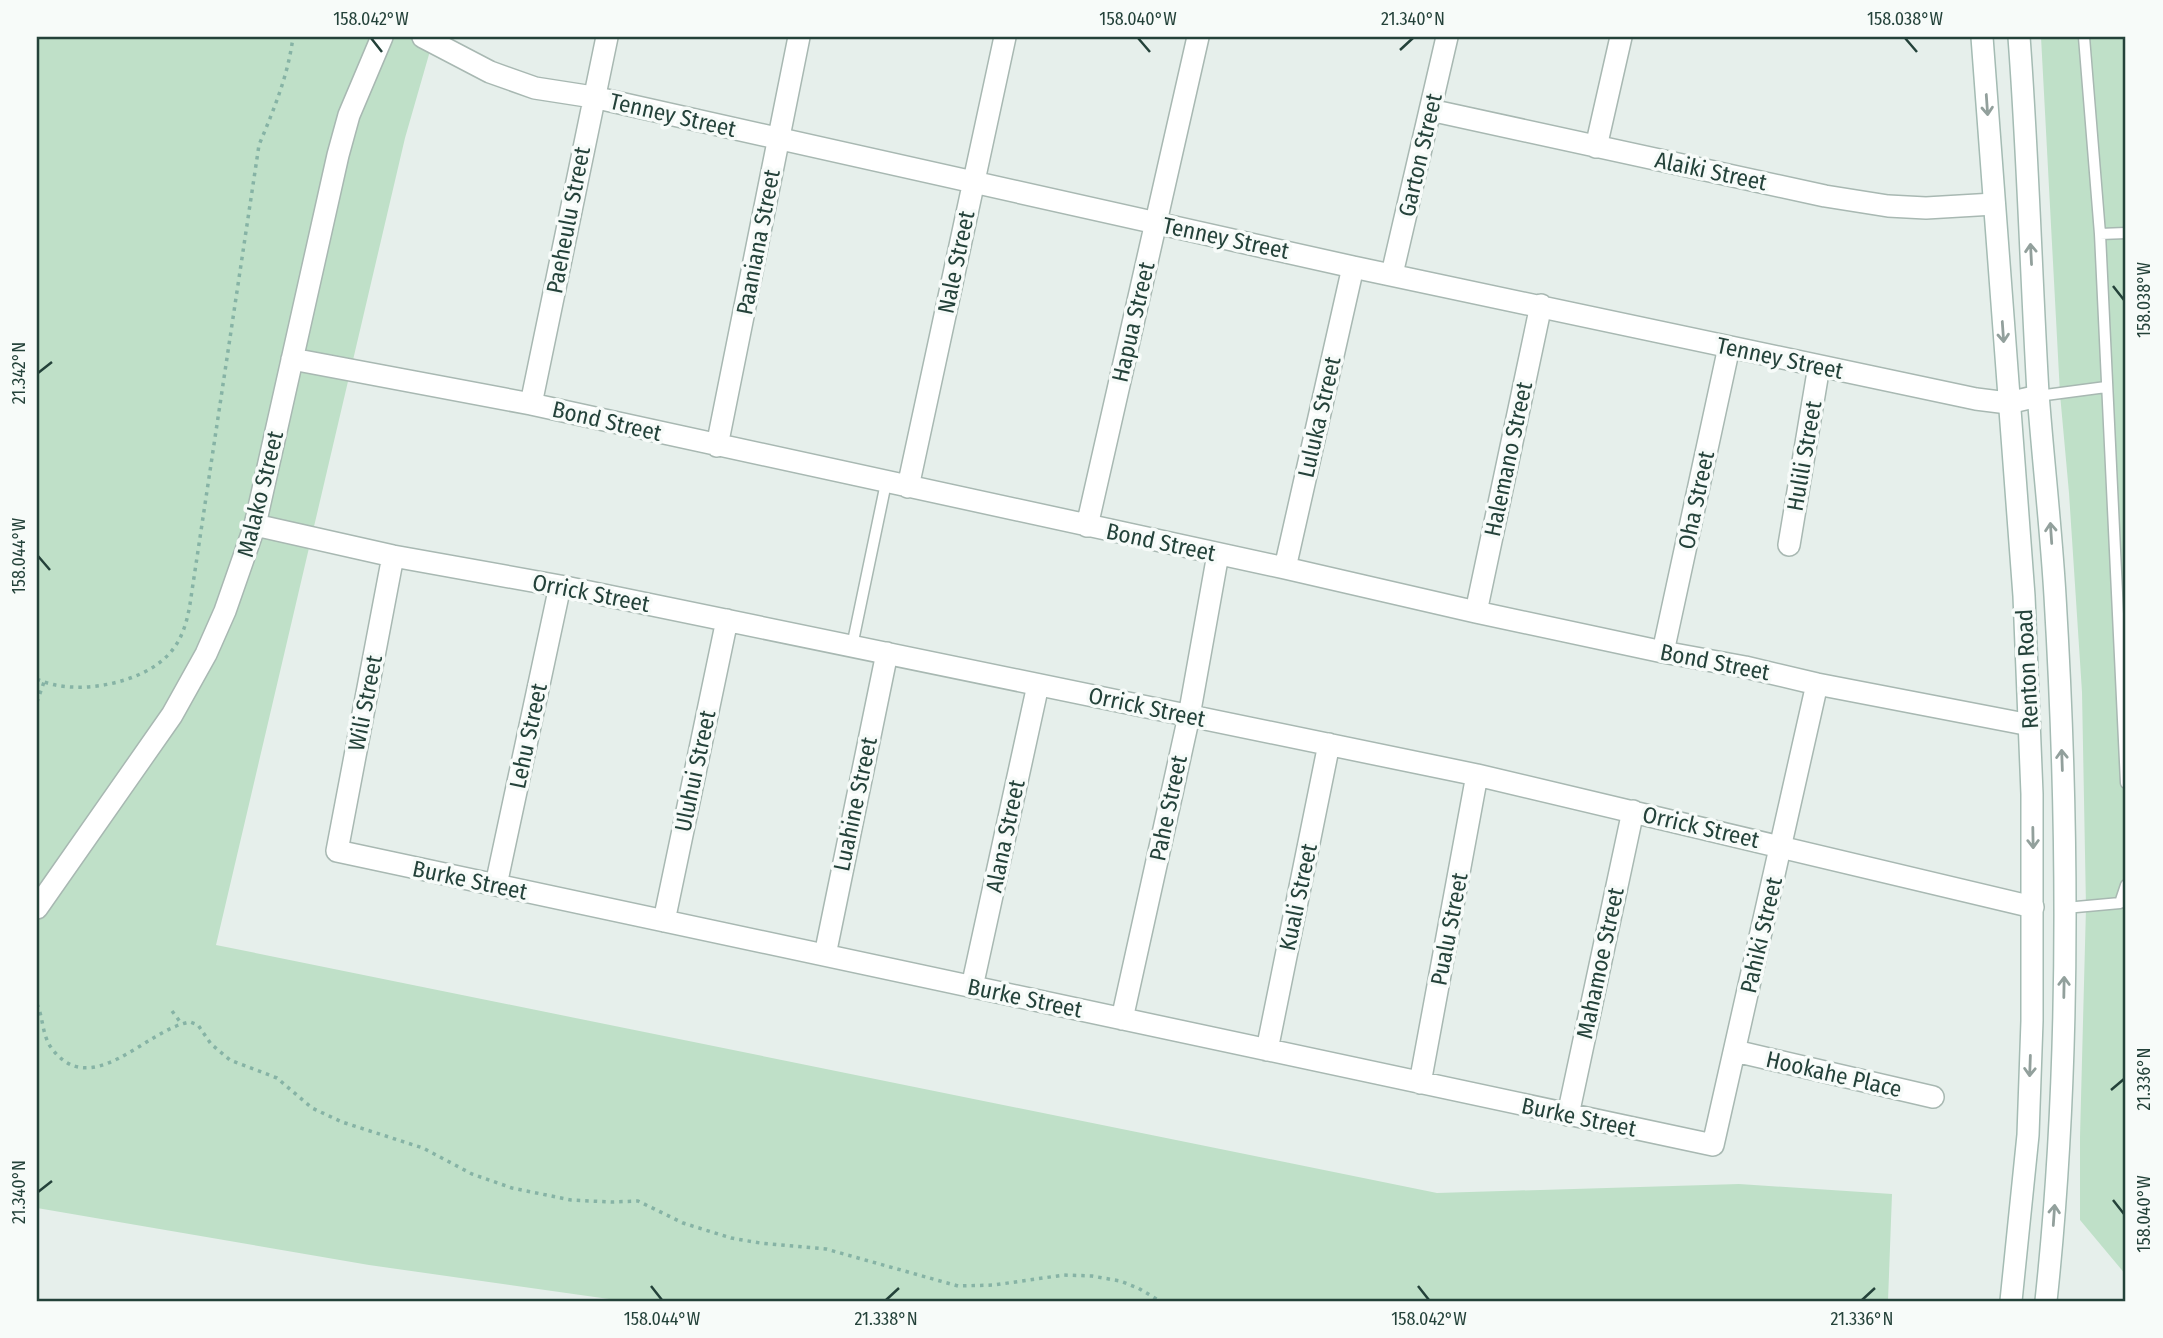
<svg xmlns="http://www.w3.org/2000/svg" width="2163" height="1338" font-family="'Fira Sans Condensed',sans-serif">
<rect width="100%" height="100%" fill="#e6efeb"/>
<path fill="#bfe0c8" d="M37,37h397l-29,101 -189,807 1221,248 302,-9 153,10 -4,107h-1265l-254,-36 -332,-57z
M2041,37h85v1238l-46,-55v-83l6,-230 -4,-215 -13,-199 -9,-99z"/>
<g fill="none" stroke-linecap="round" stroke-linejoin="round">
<g stroke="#a8b8b2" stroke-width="13">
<path id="lane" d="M2084,37l16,197 26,549
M2100,234l26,-1
M2038,396l68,-9
M852,646l34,-163
M2065,908l55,-5 6,-18"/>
</g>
<g stroke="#a8b8b2" stroke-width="24">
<path id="street" d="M423,37l67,35 45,16 58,9 760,170 623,132 32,4 30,-7
M1430,110l395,86 63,10 38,2 68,-4
M1596,147l25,-110
M1392,274l55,-237
M292,359l239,45 754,164 191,44 187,40 82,15 72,17 213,41
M531,404l76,-367
M717,446l82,-409
M908,487l97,-450
M255,525l138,31 167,30 917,189 556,132
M1087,526l111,-489
M1789,545l30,-179
M393,556l-56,295 1376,294 104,-461
M1285,568l68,-301
M1476,612l65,-307
M1663,652l66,-305
M496,885l64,-299
M37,908l135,-193 34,-61 19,-43 30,-86 83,-370 11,-40 33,-78
M664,921l63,-301
M825,955l62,-302
M972,987l66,-302
M1122,1019l67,-303 29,-162
M1267,1050l62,-306
M1735,1051l198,46
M1420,1083l57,-308
M1568,1115l65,-304"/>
</g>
<g stroke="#a4bbb3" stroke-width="24">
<path id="secondary" d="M1982,37l42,559 8,198v227l-4,114 -17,166
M2019,37c9,118 12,237 19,356 5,67 13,135 17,203 14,234 16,472 -9,705"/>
</g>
<path stroke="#86b3a5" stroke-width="3.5" stroke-dasharray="3.5 5" stroke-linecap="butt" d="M37,679c37,18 105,5 132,-25 13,-14 18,-32 21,-50l69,-459c15,-36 29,-69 34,-108
M37,702l7,-20
M37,1004c6,13 5,29 13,42 40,58 96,-17 140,-24l8,3 13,19 19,16 47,18 35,30 30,14 81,26 49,26 40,14 59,12 40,2 27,-1 45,22 48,15 29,5 66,6 132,37 36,-1 70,-10 28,1 28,5 18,7 22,13
M172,1011l9,12"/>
<use href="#lane" stroke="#fff" stroke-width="10"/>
<use href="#street" stroke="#fff" stroke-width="21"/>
<use href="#secondary" stroke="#fff" stroke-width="21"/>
</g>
<defs><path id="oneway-shaft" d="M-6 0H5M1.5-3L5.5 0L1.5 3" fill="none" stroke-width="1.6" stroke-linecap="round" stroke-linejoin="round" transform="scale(1.75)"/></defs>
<g stroke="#92a09c">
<use href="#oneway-shaft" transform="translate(1987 105) rotate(86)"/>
<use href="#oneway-shaft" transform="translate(2031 254) rotate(-93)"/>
<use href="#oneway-shaft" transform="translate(2003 332) rotate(86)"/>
<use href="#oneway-shaft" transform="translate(2051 533) rotate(-94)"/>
<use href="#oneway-shaft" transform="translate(2062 760) rotate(-92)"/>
<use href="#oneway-shaft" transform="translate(2033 838) rotate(89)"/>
<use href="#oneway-shaft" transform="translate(2064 987) rotate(-89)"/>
<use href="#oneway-shaft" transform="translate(2030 1066) rotate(92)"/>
<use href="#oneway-shaft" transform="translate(2054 1215) rotate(-86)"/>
</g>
<path fill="none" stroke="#24423a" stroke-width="2.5" d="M371,38l11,14M1138,38l12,14M1905,38l12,14M1400,50l13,-12M2113,286l11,14M38,373l14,-11M38,556l12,14M2111,1090l13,-11M38,1192l14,-11M2113,1200l11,14M651,1286l11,14M1418,1286l11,14M886,1300l13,-12M1862,1300l13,-12"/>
<g text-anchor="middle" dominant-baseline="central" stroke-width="7" stroke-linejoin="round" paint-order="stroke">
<g font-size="23" fill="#24423a" stroke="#f7fbf9">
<text transform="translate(673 115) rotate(13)">Tenney Street</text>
<text transform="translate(1420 155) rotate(-77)">Garton Street</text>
<text transform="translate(1711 171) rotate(12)">Alaiki Street</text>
<text transform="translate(568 220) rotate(-79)">Paeheulu Street</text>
<text transform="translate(1226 238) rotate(12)">Tenney Street</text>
<text transform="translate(758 242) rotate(-79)">Paaniana Street</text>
<text transform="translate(956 262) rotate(-78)">Nale Street</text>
<text transform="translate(1133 322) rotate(-77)">Hapua Street</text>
<text transform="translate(1780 358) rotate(12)">Tenney Street</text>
<text transform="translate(1319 417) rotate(-77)">Luluka Street</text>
<text transform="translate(607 421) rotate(13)">Bond Street</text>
<text transform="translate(1804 456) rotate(-80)">Hulili Street</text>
<text transform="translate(1508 459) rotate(-78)">Halemano Street</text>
<text transform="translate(260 494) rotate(-76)">Malako Street</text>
<text transform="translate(1696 500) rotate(-78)">Oha Street</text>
<text transform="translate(1161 542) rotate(12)">Bond Street</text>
<text transform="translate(591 593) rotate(11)">Orrick Street</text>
<text transform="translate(1715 662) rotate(11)">Bond Street</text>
<text transform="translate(2027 669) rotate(-93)">Renton Road</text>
<text transform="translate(365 703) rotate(-79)">Wili Street</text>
<text transform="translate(1147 707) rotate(12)">Orrick Street</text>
<text transform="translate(528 736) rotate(-78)">Lehu Street</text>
<text transform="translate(695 771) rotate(-78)">Uluhui Street</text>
<text transform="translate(855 804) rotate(-78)">Luahine Street</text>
<text transform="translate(1168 808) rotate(-78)">Pahe Street</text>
<text transform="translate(1701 827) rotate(13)">Orrick Street</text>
<text transform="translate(1005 836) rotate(-78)">Alana Street</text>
<text transform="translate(470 880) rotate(12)">Burke Street</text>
<text transform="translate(1298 897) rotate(-78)">Kuali Street</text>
<text transform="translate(1449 929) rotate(-79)">Pualu Street</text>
<text transform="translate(1761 935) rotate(-77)">Pahiki Street</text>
<text transform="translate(1600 963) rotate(-78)">Mahamoe Street</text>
<text transform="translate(1025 998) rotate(12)">Burke Street</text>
<text transform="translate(1834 1074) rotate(13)">Hookahe Place</text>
<text transform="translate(1579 1117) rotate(12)">Burke Street</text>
</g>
</g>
<rect width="2163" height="1338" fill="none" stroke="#f7fbf9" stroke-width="77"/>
<rect x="38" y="38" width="2086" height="1262" fill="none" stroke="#24423a" stroke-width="2.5"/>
<g font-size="18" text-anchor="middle" fill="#24423a">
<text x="371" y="25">158.042°W</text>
<text x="1138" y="25">158.040°W</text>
<text x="1413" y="25">21.340°N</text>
<text x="1905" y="25">158.038°W</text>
<text transform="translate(2144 300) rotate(-90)" y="6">158.038°W</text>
<text transform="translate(19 373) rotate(-90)" y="6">21.342°N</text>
<text transform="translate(19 556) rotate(-90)" y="6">158.044°W</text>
<text transform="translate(2144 1079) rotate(-90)" y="6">21.336°N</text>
<text transform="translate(19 1192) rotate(-90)" y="6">21.340°N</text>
<text transform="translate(2144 1214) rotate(-90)" y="6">158.040°W</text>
<text x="662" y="1325">158.044°W</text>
<text x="886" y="1325">21.338°N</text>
<text x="1429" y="1325">158.042°W</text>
<text x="1862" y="1325">21.336°N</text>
</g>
</svg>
